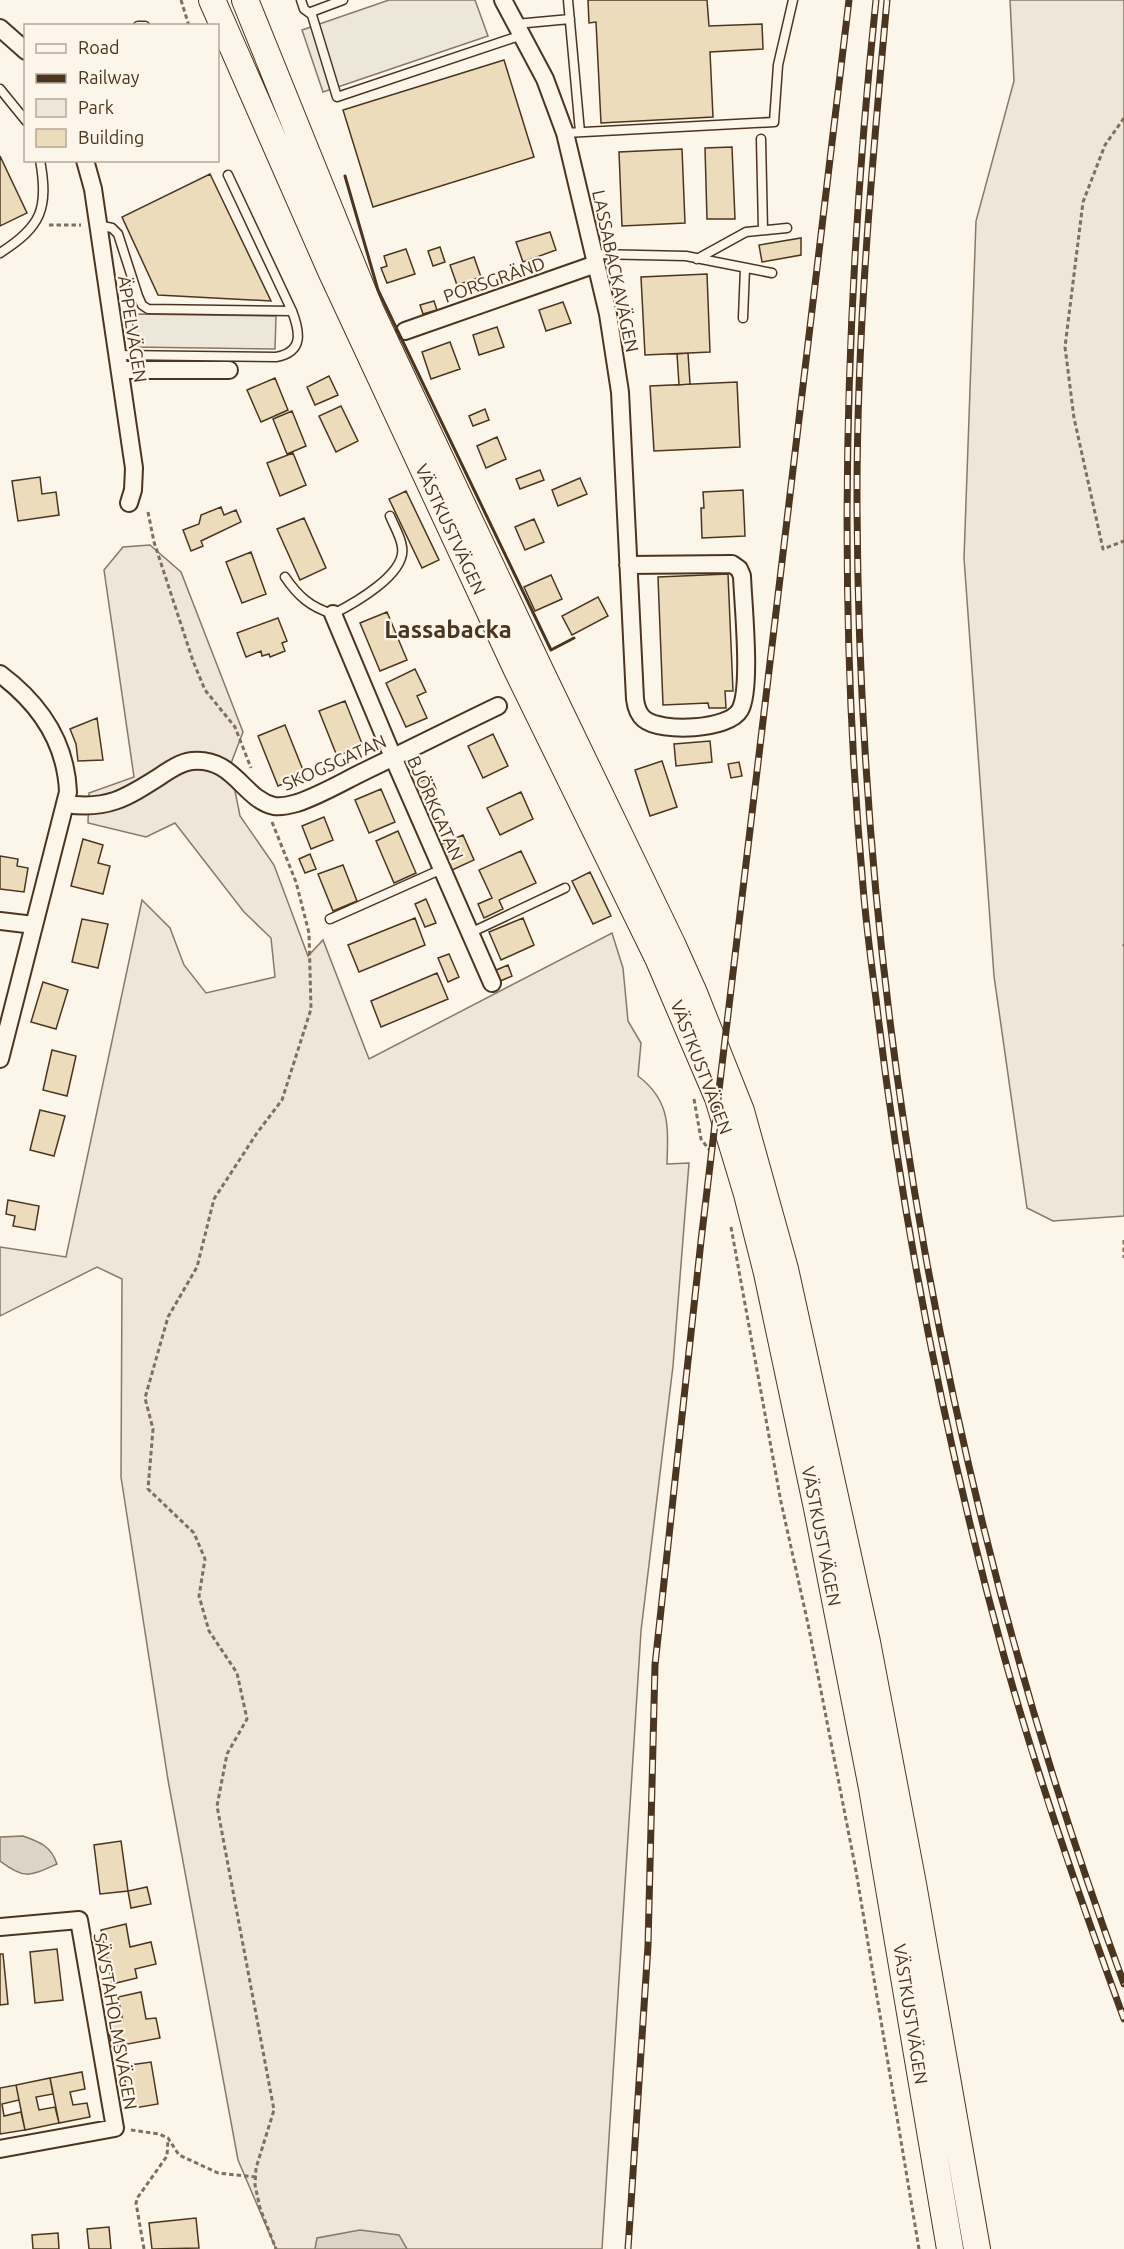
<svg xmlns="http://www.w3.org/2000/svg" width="1124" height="2249" font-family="Ubuntu,sans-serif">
<rect width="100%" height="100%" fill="#fbf6e9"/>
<path fill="#ede6d9" stroke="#887966" stroke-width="1.5" d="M1010,0h114v1216l-71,5 -26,-13 -33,-232 -30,-418 12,-337 38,-140z
M150,545l31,27 62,160 -13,34 10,50 34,49 34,91 15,-16 46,119 243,-126 11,35 5,53 13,22 -3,33c33,25 30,51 29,88l22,-1 -16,203 -32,265 -39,618h-326l-38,-89 -70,-380 -47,-303 1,-198 -25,-12 -97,49v-69l66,10 76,-357 28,28 14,37 22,28 69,-16 -4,-39 -27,-26 -69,-89 -29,14 -58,-14 1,-30 45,-16 -30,-207 19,-23z"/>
<path fill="#ede7d9" stroke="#887966" stroke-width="1.5" d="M389,0h86l13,36 -165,56 -21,-62z
M133,314l143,2 -1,33 -143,-2z"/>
<path fill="#dcd4c6" stroke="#887966" stroke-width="1.5" d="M23,1836c17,6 28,10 34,28 -27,12 -32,16 -57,-3v-24z
M360,2230l39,5 8,14h-92l2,-11z"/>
<path fill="#ecdcbc" stroke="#4a3520" stroke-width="1.5" d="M588,0h119l2,26 53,-2 1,25 -53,3 3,65 -112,6 -5,-101 -7,1z
M504,60l30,97 -161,50 -30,-97z
M732,147l3,72h-28l-2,-71z
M682,149l3,74 -63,3 -3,-74z
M0,156l27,57 -27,13z
M210,174l61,127 -113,-6 -36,-78z
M550,232l6,18 -33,12 -7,-20z
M801,238v17l-39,7 -3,-17z
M440,247l5,15 -12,4 -5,-15z
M406,249l9,25 -28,9 -6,-15 6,-2 -3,-10z
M474,257l7,20 -24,8 -7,-20z
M707,274l3,78 -65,3 -4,-78z
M434,301l3,9 -14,4 -3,-9z
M563,302l8,21 -25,8 -7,-21z
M497,327l7,20 -25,8 -6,-20z
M450,342l10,27 -29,10 -9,-27z
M688,353l2,31 -11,1 -2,-31z
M329,376l9,19 -23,10 -8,-18z
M275,378l13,32 -27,12 -14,-32z
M737,382l3,65 -86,4 -4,-65z
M341,406l17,35 -22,11 -17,-36z
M485,409l4,11 -16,6 -4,-10z
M292,411l14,35 -19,8 -14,-35z
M497,437l9,22 -20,9 -9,-22z
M293,453l13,32 -26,11 -13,-33z
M540,470l4,10 -24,9 -4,-10z
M40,477l2,17 14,-2 3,23 -41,6 -6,-40z
M580,478l7,16 -29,12 -6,-16z
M743,490l2,46 -43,2 -1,-30h3l-1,-16z
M406,491l33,69 -17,8 -33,-69z
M221,507l3,8 12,-5 5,12 -40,19 2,5 -12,5 -8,-21 16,-6 2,-9z
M304,518l22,50 -26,12 -23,-51z
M534,519l10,23 -19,8 -10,-23z
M251,552l15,42 -24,9 -16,-41z
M728,574l5,117h-8l1,17h-17l-1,-5 -45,2 -5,-128z
M551,575l11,24 -27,12 -11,-24z
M598,597l10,19 -36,19 -10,-19z
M387,612l20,48 -27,11 -20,-48z
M278,618l9,23 -5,2 3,8 -15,6 -1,-3 -7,2 -1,-5 -15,6 -9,-24z
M415,669l11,23 -9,4 10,22 -21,9 -20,-44z
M345,701l18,45 -26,10 -18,-45z
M97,718l6,42 -25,1 -2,-17 -6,-15z
M285,725l20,50 -27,11 -20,-50z
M493,734l15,32 -25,12 -15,-32z
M710,741l2,21 -36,4 -2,-22z
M662,761l15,46 -27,9 -15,-46z
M739,762l3,14 -11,2 -3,-14z
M431,777l5,12 -16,7 -6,-12z
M381,789l14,33 -26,11 -14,-33z
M521,792l12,27 -33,16 -13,-27z
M324,817l9,23 -22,9 -9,-23z
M398,831l18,42 -22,10 -18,-42z
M463,835l11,25 -24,11 -11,-26z
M83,839l20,6 -5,18 12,3 -7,28 -32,-8z
M521,851l15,32 -37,17 4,9 -19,9 -6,-14 14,-6 -13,-28z
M310,854l6,15 -11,4 -6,-14z
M0,856l18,3 -1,7 11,2 -4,24 -24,-3z
M343,865l14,36 -24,10 -15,-37z
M590,872l21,44 -18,8 -21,-43z
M426,899l10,24 -11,4 -10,-23z
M415,918l10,27 -66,27 -11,-27z
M523,918l11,27 -33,15 -12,-28z
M82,919l26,5 -10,44 -26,-6z
M449,954l10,23 -11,5 -10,-24z
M508,965l4,11 -14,6 -4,-11z
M437,973l11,26 -67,28 -10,-26z
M43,982l25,8 -12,39 -25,-7z
M52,1050l24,6 -9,40 -24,-6z
M40,1110l25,6 -11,40 -24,-6z
M8,1200l31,6 -4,24 -22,-4 2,-10 -9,-2z
M121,1841l7,50 -28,3 -6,-49z
M147,1887l4,17 -20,4 -3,-17z
M126,1924l4,23 21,-5 5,22 -21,5 2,9 -25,6 -11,-54z
M57,1949l6,51 -28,3 -5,-51z
M0,1954h3l5,50 -8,1z
M141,1992l5,27 10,-1 4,20 -48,9 -5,-22 16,-3 -5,-25z
M151,2062l7,42 -29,5 -6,-43z
M82,2072l3,17 -15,3 3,13 14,-2 3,14 -31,6 -9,-45z
M50,2078l3,16 -17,3 3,13 16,-3 4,16 -34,7 -9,-45z
M16,2085l3,15 -17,4 2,12 17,-4 4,18 -25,4v-46z
M196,2218l3,30 -47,1 -3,-26z
M109,2227l2,22h-22l-2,-20z
M58,2233l1,16h-26l-1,-14z"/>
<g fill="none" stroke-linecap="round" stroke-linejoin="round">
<g stroke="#4a3520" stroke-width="11">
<path id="lane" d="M301,0l3,9 7,5
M343,0l-32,12 26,85 185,-62
M568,0l12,132
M516,24l54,-5
M138,26h7
M0,89l26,32
M565,133l209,-11 4,-57 15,-65
M761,139l2,91
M98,225l14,3 6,6 20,62 4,9 6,4 144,2
M0,253c41,-26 49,-44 40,-93
M594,254l92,2 86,17
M697,259l49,-27 41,-4
M743,318l2,-50
M118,355l158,2c28,-5 24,-25 16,-46l-64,-136
M285,577c13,19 25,30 48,37 20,-10 74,-40 69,-67 -1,-10 -8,-21 -12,-31
M330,919l112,-50
M470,933l95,-45"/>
</g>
<g stroke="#4a3520" stroke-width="20">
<path id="street" d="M503,0l42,79 20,54 43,181 12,78 15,307c1,8 3,15 9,20 17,14 85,11 96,-9 12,-21 3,-106 2,-134l-3,-7 -7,-5 -104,1
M0,28l26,23
M85,160l8,29 41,279 -1,22 -4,13
M405,331l191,-67
M120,370h109
M333,614l60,143 99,226
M0,674c40,30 66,68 68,118l-68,267
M66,804c41,6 60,-6 93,-27 10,-7 22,-15 33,-16 42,-4 51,38 82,45 7,1 16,-1 23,-3 24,-8 47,-22 70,-33 44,-21 87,-43 131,-64
M0,921l34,4
M0,1927l79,-7 36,208 -115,21"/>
</g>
<g stroke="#4a3520" stroke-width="28">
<path id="primary" d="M212,0l119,271 186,399 141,288 60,140 29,96 20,79 50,235 55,280 78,461
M245,0l125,309 170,361 133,276 21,47 47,118 44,158 82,373 46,242 64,365"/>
</g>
<path stroke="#7f6f5c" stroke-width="3" stroke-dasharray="4.5 3" stroke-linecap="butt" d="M181,0l8,26
M1124,118l-19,27 -22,57 -18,145 9,71 29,131 21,-8
M49,225h32
M148,512l6,30 39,119 12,29 30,37 16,41
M272,822l24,60 13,51 2,76 -29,91 -25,33 -43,66 -17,68 -29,50 -23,81 8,31 -5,60 46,44 11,26 -6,37 10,35 28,42 10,46 -20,35 -10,52 57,304 -18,58 -1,17 5,23 16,41
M1123,946l1,-1
M694,1099l7,40 10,13
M731,1227l50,275 27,122 48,247 63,378
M1124,1240v18
M131,2130l28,4 9,4 11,17 39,18 38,4
M144,2249l-8,-46 2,-6 29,-41 1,-16"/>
<use href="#lane" stroke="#fbf6e9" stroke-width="8"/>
<use href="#street" stroke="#fbf6e9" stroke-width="16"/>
<use href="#primary" stroke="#fbf6e9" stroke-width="26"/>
<g stroke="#4a3520" stroke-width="7">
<path id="rail" d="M876,0c-31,294 -40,591 -13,886 3,38 8,75 13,113 26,222 69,441 128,657 34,123 76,243 120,363
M887,0c-15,165 -30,330 -30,495 1,508 91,1013 267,1489
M628,2249l20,-303 7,-281 46,-424 148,-1241"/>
</g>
<use href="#rail" stroke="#fbf6e9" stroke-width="4.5" stroke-dasharray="14" stroke-linecap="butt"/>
<path stroke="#4a3520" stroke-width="3" d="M345,176l33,114 173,360 23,-12"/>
</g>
<g text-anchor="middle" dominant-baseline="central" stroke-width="4.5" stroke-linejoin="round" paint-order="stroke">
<g font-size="18" fill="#4a3520" stroke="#fbf6e9">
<text transform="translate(616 271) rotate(78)">LASSABACKAVÄGEN</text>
<text transform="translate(494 279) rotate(-19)">PORSGRÄND</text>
<text transform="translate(133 329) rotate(81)">ÄPPELVÄGEN</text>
<text transform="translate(451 529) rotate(65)">VÄSTKUSTVÄGEN</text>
<text transform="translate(334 762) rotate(-24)">SKOGSGATAN</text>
<text transform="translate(436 808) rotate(66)">BJÖRKGATAN</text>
<text transform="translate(702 1067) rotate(69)">VÄSTKUSTVÄGEN</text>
<text transform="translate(822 1536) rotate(79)">VÄSTKUSTVÄGEN</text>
<text transform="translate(911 2014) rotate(81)">VÄSTKUSTVÄGEN</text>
<text transform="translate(116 2021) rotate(80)">SÄVSTAHOLMSVÄGEN</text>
</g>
<g font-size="24" font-weight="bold" fill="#4a3520" stroke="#fbf6e9">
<text x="448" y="629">Lassabacka</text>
</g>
</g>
<rect x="24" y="24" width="195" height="138" fill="#fbf6e9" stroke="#b4a999" stroke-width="1.5"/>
<rect x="36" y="44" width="30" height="9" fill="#fbf6e9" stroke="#b4a999" stroke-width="1.5"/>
<text x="78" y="54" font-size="18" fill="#4a3520">Road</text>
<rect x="36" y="74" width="30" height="9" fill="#4a3520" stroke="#b4a999" stroke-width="1.5"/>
<text x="78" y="84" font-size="18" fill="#4a3520">Railway</text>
<rect x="36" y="99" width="30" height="18" fill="#ede6d9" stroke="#b4a999" stroke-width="1.5"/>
<text x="78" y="114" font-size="18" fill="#4a3520">Park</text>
<rect x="36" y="129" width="30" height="18" fill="#ecdcbc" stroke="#b4a999" stroke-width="1.5"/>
<text x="78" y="144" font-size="18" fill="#4a3520">Building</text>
</svg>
